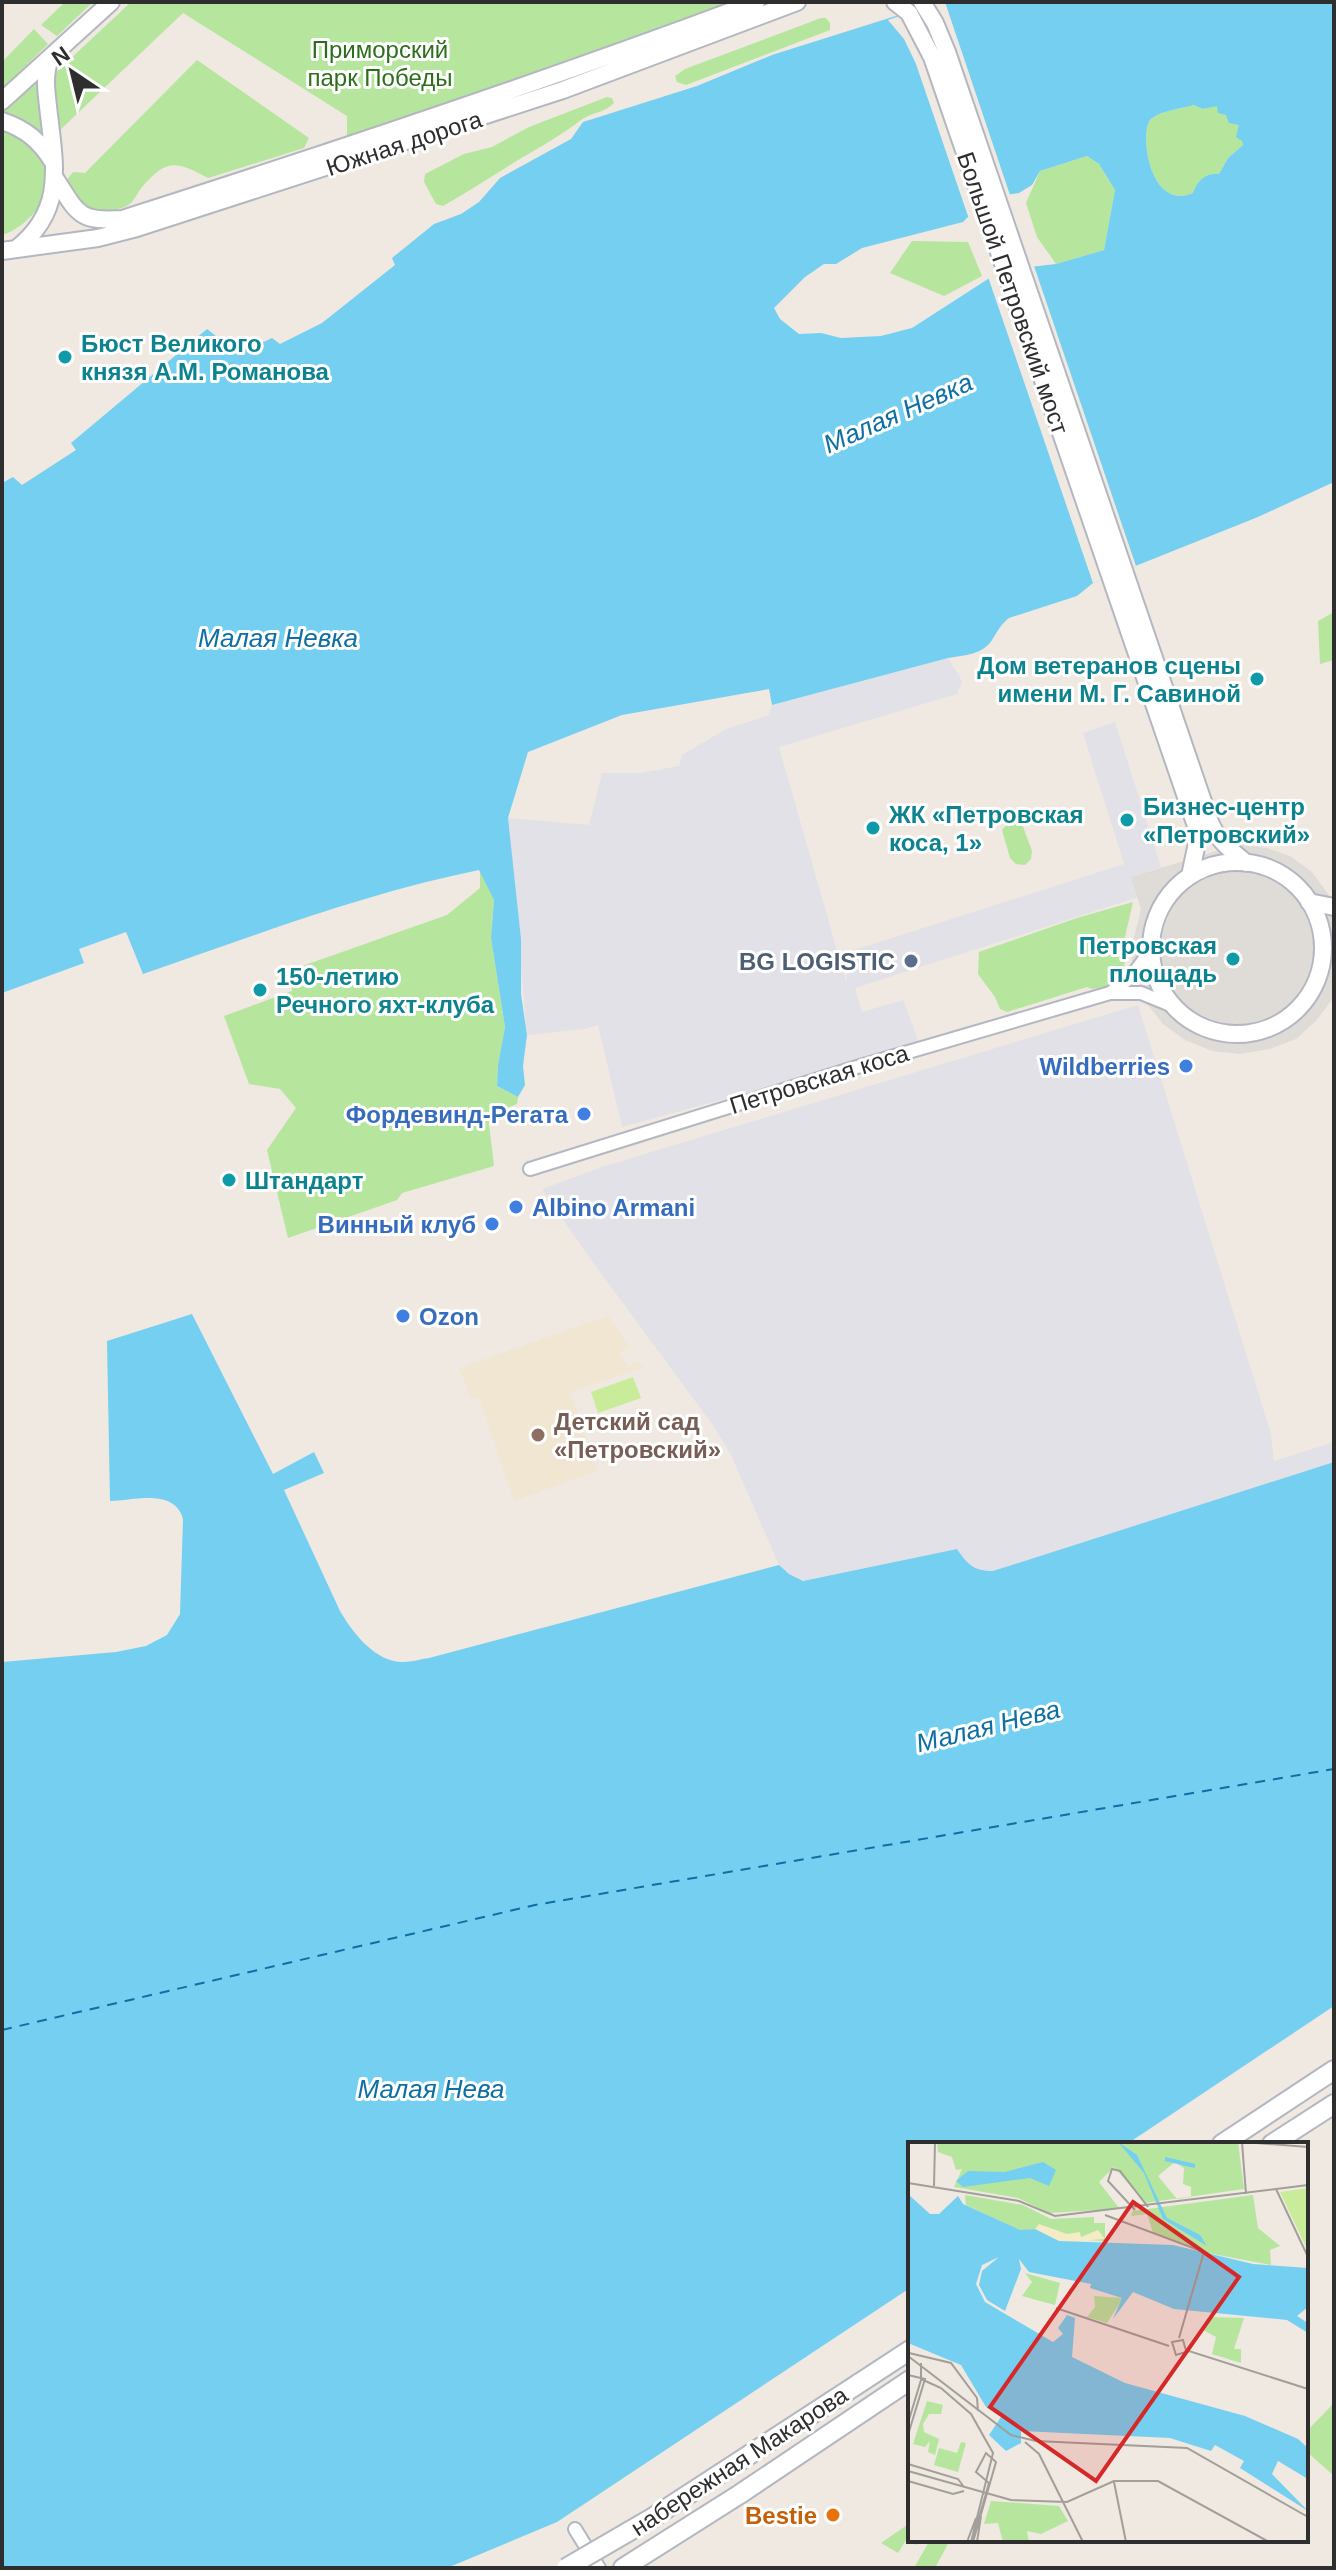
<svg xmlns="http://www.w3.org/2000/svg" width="1336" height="2570" font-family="Arial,sans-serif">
<rect width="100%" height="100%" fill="#efe9e1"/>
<path fill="#e3e1e8" d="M948,658l14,23 -5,13 -178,53 67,235 5,-31 273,-87 -41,-131 32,-11 46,145 -28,10 6,20 -284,91 7,24 41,-12 17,45 -298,82 -24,-102 -13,4 -58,6 -19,-217 81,7 13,-52h39l38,-7 3,-11 44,-26 43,-14 3,-10z
M1138,1005l133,429 3,27 60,-19v20l-341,109h-12l-12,-5 -12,-17 -155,32 -13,-7 -10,-9 -48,-110 -19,-31 -123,-167 -47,-68 63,-23z"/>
<path fill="#f0e6d1" d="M608,1316l21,30 -10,7 10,14 8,-6 7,6 -74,25 27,79 -83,30 -35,-104 -8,2 -12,-31z"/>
<path fill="#b6e59e" d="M65,2h28l-36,34 -16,-11z
M131,2h606l-367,131 -23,4v-21l-164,-103 -123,117 -8,-54z
M821,18h5l4,5v7l-144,55 -9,-3 -2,-6 10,-7z
M34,29l14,15 -46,45v-27z
M197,60l112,78 -5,10 -96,30c-31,-17 -41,-20 -66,9 -4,5 -7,12 -11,16 -10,8 -26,8 -38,9l-18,-14 -10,-16 8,-10 12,1z
M40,76l-2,23 7,45 -43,-29v-4z
M607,97l5,1 2,5c-9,10 -22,9 -33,17 -23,18 -49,31 -74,47 -21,13 -41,26 -64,39l-7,-2 -12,-22 1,-8 39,-20 28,-7 37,-20z
M1194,105l10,4 14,-4 21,20 4,20 -15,13 -9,16c-13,-2 -21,7 -26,19 -45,19 -54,-64 -42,-74 11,-9 30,-10 43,-14z
M2,127c16,7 38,15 45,33 11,32 -17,66 -45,75z
M1087,156l12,8 16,26 -11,60 -48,14 -19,-27 -11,-34 14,-32z
M912,241l56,1 14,34 -38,20 -54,-23z
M1334,612v48l-14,4 -2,-43z
M1010,821l12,3 10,27 -1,8 -6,6 -9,-1 -6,-6 -8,-28z
M480,870l14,29 -3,39 14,89 -7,38 -1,21 21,11 -1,7 -17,7 -11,13 5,42 -92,27 -5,7 -109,38 -21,-88 29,-42 -16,-19 -31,-5 -25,-68 68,-25 -1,-21 156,-55 33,-27z
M1133,902l-8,35 2,11 -4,25 -11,13 -20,3 -5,-2 -80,25 -7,-3 -5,-12 -17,-23 1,-22 98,-34z
M1334,2403v73l-28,-25v-19z
M910,2523v17h9l-3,5 -10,-5 -8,13 -17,-10z
M930,2540h20l-15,28h-21z"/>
<path fill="#c9ec9a" d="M633,1377l8,21 -43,15 -7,-21z"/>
<path fill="#dfdcd8" d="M1239,844l28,4 23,8 22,16 22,30 -1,96 -17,23 -20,18 -26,10 -31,5 -27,-3 -27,-11 -22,-16 -19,-24 -12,-27v-28l9,-36 -10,-32z"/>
<path fill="#75cff0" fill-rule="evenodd" d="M940,2h394v480l-76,35 -165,66 -16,13 -68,22c-9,7 -11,13 -17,22 -10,15 -27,15 -44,18l-176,47 -3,-16 -147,26 -94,37 -20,66 13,121v55l6,41 -4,31 2,19 -7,12 -21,-11 1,-21 7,-38 -14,-89 3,-38 -15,-30c-114,23 -226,66 -336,104l-17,-42 -47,17 5,14 -82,30v-510l11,-6 9,8 54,-35 -5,-7 136,-114c31,24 28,27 65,9l8,6 42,-21 73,-58 -3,-7 42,-34 27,-10 18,-12 21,-24 71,-39 12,-17 114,-36 75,-31zM1194,105l9,4 14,-3 1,7 8,2 3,8 10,2 -3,12 6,4 1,4 -15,13 -9,16c-13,-2 -22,7 -26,19 -45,19 -54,-64 -42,-74 11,-9 30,-10 43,-14zM1087,156l12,8 16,26 -11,60 -48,14 -54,6 -90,58 -31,8 -40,2 -20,-5 -22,1 -19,-15 -6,-11 31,-31 19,-13h12l26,-16 101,-26 25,-25 31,-4 13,-8 8,-14z
M192,1314l81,160 41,-22 10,21 -40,17 56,121c13,22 35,51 63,51 9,0 18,-3 26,-4l350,-93 10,9 14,7 154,-32c11,16 17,22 36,22l341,-109v544l-207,138h-217v144l-353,234 -110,46h-445v-906l114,-10 30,-6 21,-11 13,-21 3,-95c-8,-31 -48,-19 -73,-18l-3,-160z"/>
<path fill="#efe9e1" d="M940,2h5l66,196 -21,3 -20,21 -54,-158 -12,-25 -16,-19z
M1033,263l103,303 -43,17 -106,-309 14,-8z"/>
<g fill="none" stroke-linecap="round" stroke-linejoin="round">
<path stroke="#0d6fa3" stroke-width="2" stroke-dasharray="10 8" stroke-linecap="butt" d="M2,2030l533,-125 799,-136"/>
<g stroke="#b4b7c1" stroke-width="16">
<path id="minor" d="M1110,993l21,-16 20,-27
M530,1169l327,-102 253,-74h31l32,13
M575,2529l24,39"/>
</g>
<g stroke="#b4b7c1" stroke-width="20">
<path id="tertiary" d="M895,2l14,11 23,44 264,769 2,12 -8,38
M922,2l13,21 12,29 263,770c7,18 21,28 36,41
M2,101l109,-99
M2,121c24,8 38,20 51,41
M55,178c23,36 24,44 67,41 214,-68 425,-139 634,-217
M16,249c51,-40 38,-86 32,-143 -2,-17 -4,-31 2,-48
M2,251l96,-13 39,-10 426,-138 234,-88
M1151 948a86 86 0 1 1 172 0a86 86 0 1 1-172 0Z
M1309,902l25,5"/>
</g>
<g stroke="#b4b7c1" stroke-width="22">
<path id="secondary" d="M1222,2144l112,-74
M1272,2144l62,-40
M858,2384l52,-34
M623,2568l117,-74 170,-114"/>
</g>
<use href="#minor" stroke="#fff" stroke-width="12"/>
<use href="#tertiary" stroke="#fff" stroke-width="16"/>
<use href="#secondary" stroke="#fff" stroke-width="18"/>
<g stroke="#b4b7c1" stroke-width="22" stroke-linecap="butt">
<path id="secondary-bridge" d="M566,2568l86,-50 206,-134"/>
</g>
<use href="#secondary-bridge" stroke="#fff" stroke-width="18"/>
</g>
<g fill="#0f9aa8" stroke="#fff" stroke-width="3">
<circle cx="65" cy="357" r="8"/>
<circle cx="1257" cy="679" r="8"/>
<circle cx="1127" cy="820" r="8"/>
<circle cx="873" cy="828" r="8"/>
<circle cx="1233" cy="959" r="8"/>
<circle cx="260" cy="990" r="8"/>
<circle cx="229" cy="1180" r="8"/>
</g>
<circle fill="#5c6f8a" stroke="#fff" stroke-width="3" cx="911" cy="961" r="8"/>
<g fill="#3f7fe0" stroke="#fff" stroke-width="3">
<circle cx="1186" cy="1066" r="8"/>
<circle cx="584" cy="1114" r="8"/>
<circle cx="516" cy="1207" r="8"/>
<circle cx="492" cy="1224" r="8"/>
<circle cx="403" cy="1316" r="8"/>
</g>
<circle fill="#8d6e63" stroke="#fff" stroke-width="3" cx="538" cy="1435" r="8"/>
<circle fill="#e8710a" stroke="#fff" stroke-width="3" cx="833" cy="2515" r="8"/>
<g text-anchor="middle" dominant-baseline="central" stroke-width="6" stroke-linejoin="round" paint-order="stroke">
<g font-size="24" fill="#2c6e1b" stroke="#fff">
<text x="380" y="49">Приморский<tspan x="380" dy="28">парк Победы</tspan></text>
</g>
<g font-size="24" fill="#2e2e2e" stroke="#fff">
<text transform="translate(404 143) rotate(-18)">Южная дорога</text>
<text transform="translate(1013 293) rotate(71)">Большой Петровский мост</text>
<text transform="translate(819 1079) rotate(-17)">Петровская коса</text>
<text transform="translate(739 2461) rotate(-33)">набережная Макарова</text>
</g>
<g font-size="24" font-weight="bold" fill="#0d838f" stroke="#fff" text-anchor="start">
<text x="81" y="343">Бюст Великого<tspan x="81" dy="28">князя А.М. Романова</tspan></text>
<text x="1241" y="665" text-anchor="end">Дом ветеранов сцены<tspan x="1241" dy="28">имени М. Г. Савиной</tspan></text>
<text x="1143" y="806">Бизнес-центр<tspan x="1143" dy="28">«Петровский»</tspan></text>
<text x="889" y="814">ЖК «Петровская<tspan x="889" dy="28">коса, 1»</tspan></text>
<text x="1217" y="945" text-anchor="end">Петровская<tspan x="1217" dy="28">площадь</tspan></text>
<text x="276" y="976">150-летию<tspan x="276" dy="28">Речного яхт-клуба</tspan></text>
<text x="245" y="1180">Штандарт</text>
</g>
<g font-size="24" font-weight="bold" fill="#4e5e75" stroke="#fff" text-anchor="end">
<text x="895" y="961">BG LOGISTIC</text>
</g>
<g font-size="24" font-weight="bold" fill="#366cbe" stroke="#fff" text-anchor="end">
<text x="1170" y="1066">Wildberries</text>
<text x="568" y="1114">Фордевинд-Регата</text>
<text x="532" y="1207" text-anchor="start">Albino Armani</text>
<text x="476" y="1224">Винный клуб</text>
<text x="419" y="1316" text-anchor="start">Ozon</text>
</g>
<g font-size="24" font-weight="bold" fill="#785e54" stroke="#fff" text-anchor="start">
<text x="554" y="1421">Детский сад<tspan x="554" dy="28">«Петровский»</tspan></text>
</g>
<g font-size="24" font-weight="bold" fill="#c56008" stroke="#fff" text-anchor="end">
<text x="817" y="2515">Bestie</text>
</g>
<g font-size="26" font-style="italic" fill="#0d6fa3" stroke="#fff">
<text transform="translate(898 413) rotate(-24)">Малая Невка</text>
<text x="278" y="638">Малая Невка</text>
<text transform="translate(988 1726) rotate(-14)">Малая Нева</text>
<text x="431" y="2089">Малая Нева</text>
</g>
</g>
<g transform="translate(908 2142)">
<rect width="400" height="400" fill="#efe9e1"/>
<path d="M29,0h301l6,47 -99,14 -31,-36 -15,15 20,26 27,-1 -97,6 -31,-15 -64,-11 8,-18 -6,1 -4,-13 -14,-5zM267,20l9,6 -1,16 8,3v10l-14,2 -19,-23zM57,53l58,10 28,14 43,-2v6h11v18l-58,-3 -12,-9 -14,2 -55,-26zM345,53l5,33 22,18 -10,4 1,15 -63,-12 -55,-20 -6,-19 -16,2 2,-5zM117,131l35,10 -5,22 -33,-9 10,-14zM186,154l29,2 -16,25 -20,-6 8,-10zM302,175l34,1 -10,31h7v14l-29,-9 4,-17 -15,-8zM19,259l16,4 -2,9h-12l-6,10 1,8 15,7 -4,16 -7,-3 2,-11 -5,6 -12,-3zM53,300l5,1 -8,29 -24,-7 5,-17 18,5zM83,359l68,5 9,15 -27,13 -14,-3 2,11h-26l-5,-19 -14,1z" fill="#b6e59e" fill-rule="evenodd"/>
<path d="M131,82l28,10 13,-2 1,5 17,-7 7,9 -41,3 -17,-4 -12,-9z" fill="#f3ecc5"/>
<path d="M400,46v63l-28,-59z" fill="#c9ec9a"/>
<path d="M210,0l19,13 30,63 33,17 7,11 -44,-27 -19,-46zM135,20l13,8 -7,16 -19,-8 -67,9 -7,-6 12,-10 37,1zM0,52l22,20h9l19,-18 5,8 57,26 15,-1 24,12 114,4 80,19 55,4v39l-11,9 11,7v10l-21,-13 -113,-11 -41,-17 -20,27 9,-21 -32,-10 1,-4 -62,-12 -10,-13 2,10 -16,42 -18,-11 -8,-15 3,-14 17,-14 -17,8 -6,19 9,18 68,40 10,-8 -5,-6 9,-13 8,3 -3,39 53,26 120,33 53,23 10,9v31l-30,-18 -6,13 36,37 -68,-43 4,-7 -29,-16 -4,6 -41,-13 -149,-7v12l-15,8 -17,-16 12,-18 -15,-10 -25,-42 -53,-22z" fill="#75cff0"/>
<path fill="none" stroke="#75cff0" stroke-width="4" d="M257,17l30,7M0,177l251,107 103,26 46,17"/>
<path fill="none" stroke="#a29e99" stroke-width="2" d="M334,0l4,52M335,0l65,5M0,41l111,18 36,15 253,-31M26,44l1,-44M368,47l32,68M227,68l-27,-29 4,-12 8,2 28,36M197,73l99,37 -25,86M148,166l113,38M278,209l-3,-11 -11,2 4,13 13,-4 119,38M1,211l42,10 26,35 1,13M0,214l103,79 25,6 151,7 121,69M13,221v16l20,9 30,26 22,39 -22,89M0,233l17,4 -17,56M0,281l13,-43M117,300l14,12 44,88M0,322l50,15 6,8M0,329l103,29 56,2 47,-21h44l111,61M0,339l45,13 11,-3M206,340l12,60M59,400l9,-24M64,400l17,-59 -13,-11 10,-19 10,9 -23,80M69,400l4,-26"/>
<path fill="#d62828" fill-opacity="0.15" stroke="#d62828" stroke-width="4" d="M225,60l106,75 -143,204 -106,-74z"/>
<rect width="400" height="400" fill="none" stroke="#2e2e2e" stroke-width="4"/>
</g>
<rect width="1336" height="2570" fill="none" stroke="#2e2e2e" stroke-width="8"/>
<g transform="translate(72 72) rotate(325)" stroke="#ffffff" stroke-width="6" paint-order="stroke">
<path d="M0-6L14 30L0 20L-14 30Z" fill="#2e2e2e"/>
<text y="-12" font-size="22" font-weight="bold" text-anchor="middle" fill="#2e2e2e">N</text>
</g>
</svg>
